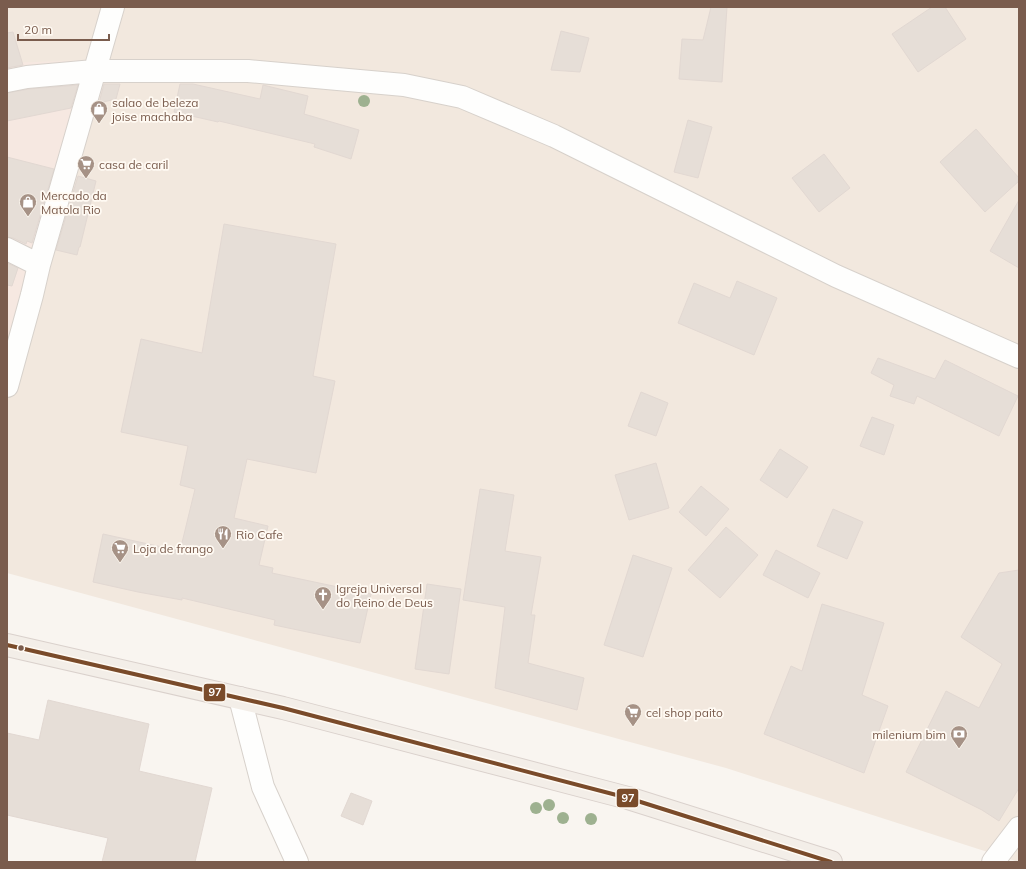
<svg xmlns="http://www.w3.org/2000/svg" width="1026" height="869" font-family="Mulish,sans-serif">
<rect width="100%" height="100%" fill="#f9f5f0"/>
<path fill="#f2e8de" d="M7,7h1012v855l-293,-94 -719,-195z"/>
<path fill="#f6e8e1" d="M91,60l-84,311v-308z"/>
<path fill="#e6ded7" stroke="#e2d8d2" d="M711,7h16l-5,75 -43,-3 3,-40 21,1z
M932,7h13l21,32 -48,33 -26,-38z
M561,31l28,7 -9,34 -29,-2z
M13,32l10,33 -16,3v-35z
M104,84h16l-4,15 -17,4z
M180,84h13l67,15 3,-14 45,11 -4,18 55,16 -8,29 -37,-12 1,-3 -96,-23 -1,1 -44,-10z
M78,85l-7,23 -64,13v-28l22,-4z
M688,120l24,7 -14,51 -24,-6z
M976,129l43,49v3l-34,31 -45,-50z
M824,154l26,34 -31,24 -27,-34z
M7,157l47,12 -22,74 -5,-2 -1,3 -13,-6 -6,-1z
M78,176l18,5 -16,66h-1l-2,8 -21,-5z
M1019,200v68l-29,-17z
M224,224l112,20 -23,132 22,5 -19,92 -69,-14 -13,59 34,8 -9,39 14,3 -1,5 99,21 -11,49 -86,-18 1,-5 -93,-22v2l-44,-8 -45,-10 10,-48 77,17 15,-62 -15,-4 8,-39 -67,-14 20,-93 61,14z
M7,263l11,5 -6,18 -5,-1z
M737,281l40,17 -23,57 -76,-32 16,-40 36,15z
M878,358l57,21 10,-19 73,36 -19,40 -82,-40 -3,8 -24,-8 4,-11 -23,-12z
M641,392l27,11 -12,33 -28,-10z
M872,417l22,8 -10,30 -24,-9z
M780,449l28,18 -21,31 -27,-18z
M656,463l13,45 -40,12 -14,-45z
M701,486l28,23 -23,27 -27,-24z
M480,489l34,6 -9,56 36,6 -10,58h4l-7,48 56,15 -7,32 -82,-22 10,-81 -42,-7z
M833,509l30,13 -16,37 -30,-13z
M726,527l32,28 -38,43 -32,-28z
M776,550l44,23 -12,25 -45,-23z
M633,555l39,13 -29,89 -39,-12z
M1019,570v218l-20,33 -17,-11 -76,-38 40,-81 33,17 23,-44 -41,-27 38,-64z
M427,584l34,5 -12,85 -34,-5z
M822,604l62,19 -22,72 26,11 -24,67 -100,-39 27,-68 11,5z
M48,700l101,24 -10,47 73,17 -17,74h-93l6,-24 -101,-23v-82l32,7z
M351,793l21,8 -9,24 -22,-9z"/>
<g fill="none" stroke-linecap="round" stroke-linejoin="round">
<g stroke="#d7d1cb" stroke-width="24">
<path id="street" d="M7,81l20,-4 67,-6h154l156,14 58,12 92,39 282,140 183,81
M7,249l32,16
M7,386l25,-91 7,-30 74,-258
M240,698l23,89 34,75
M993,862l26,-34"/>
</g>
<g stroke="#dad1cc" stroke-width="24">
<path id="primary" d="M7,645l276,63 345,90 203,64"/>
</g>
<use href="#street" stroke="#fefefd" stroke-width="22"/>
<use href="#primary" stroke="#f3eee8" stroke-width="22"/>
<g stroke="#fffaf3" stroke-width="7">
<path id="bus-1" d="M7,645l276,63 345,90 203,64"/>
</g>
<use href="#bus-1" stroke="#7a4b2a" stroke-width="4"/>
</g>
<g fill="#9eb190">
<circle cx="364" cy="101" r="6"/>
<circle cx="549" cy="805" r="6"/>
<circle cx="536" cy="808" r="6"/>
<circle cx="563" cy="818" r="6"/>
<circle cx="591" cy="819" r="6"/>
</g>
<defs>
<g id="shop-pin" transform="scale(0.9)"><path d="M0 17L-7.5 6A9.5 9.5 0 1 1 7.5 6Z" fill="#a69286" stroke="#fffaf3"/><path d="M-5-2.5h2.3a2.7 3.5 0 0 1 5.4 0H5L5.5 6h-11ZM-1.5-2.5h3a1.5 2.3 0 0 0-3 0Z" fill="#fff"/></g>
<g id="supermarket-pin" transform="scale(0.9)"><path d="M0 17L-7.5 6A9.5 9.5 0 1 1 7.5 6Z" fill="#a69286" stroke="#fffaf3"/><path d="M-6-5.5h2.5l.6 2H6L4.5 2H-2.5L-4.4-4H-6ZM-1.5 3.2a1.3 1.3 0 1 0 .1 0ZM3 3.2a1.3 1.3 0 1 0 .1 0Z" fill="#fff"/></g>
<g id="restaurant-pin" transform="scale(0.9)"><path d="M0 17L-7.5 6A9.5 9.5 0 1 1 7.5 6Z" fill="#a69286" stroke="#fffaf3"/><path d="M-5-6h1v4h1v-4h1v4h1v-4h1v5L-1.5 .5V6h-2V.5L-5-1ZM5-6V6H3V1.5H1.5Q1.5-4 5-6Z" fill="#fff"/></g>
<g id="church-pin" transform="scale(0.9)"><path d="M0 17L-7.5 6A9.5 9.5 0 1 1 7.5 6Z" fill="#a69286" stroke="#fffaf3"/><path d="M-1.2-6h2.4v3.5h3.3v2.4h-3.3V6h-2.4V-.1h-3.3v-2.4h3.3Z" fill="#fff"/></g>
<g id="bank-pin" transform="scale(0.9)"><path d="M0 17L-7.5 6A9.5 9.5 0 1 1 7.5 6Z" fill="#a69286" stroke="#fffaf3"/><path d="M-6-4H6V4H-6ZM0-2.3a2.3 2.3 0 1 0 0 4.6a2.3 2.3 0 1 0 0-4.6Z" fill="#fff"/></g>
</defs>
<g fill-rule="evenodd">
<use href="#shop-pin" x="99" y="109"/>
<use href="#supermarket-pin" x="86" y="164"/>
<use href="#shop-pin" x="28" y="202"/>
<use href="#restaurant-pin" x="223" y="534"/>
<use href="#supermarket-pin" x="120" y="548"/>
<use href="#church-pin" x="323" y="595"/>
<use href="#supermarket-pin" x="633" y="712"/>
<use href="#bank-pin" x="959" y="734"/>
</g>
<circle fill="#7a5c4d" stroke="#fffaf3" stroke-width="1.5" cx="21" cy="648" r="3.5"/>
<g text-anchor="middle" dominant-baseline="central" stroke-width="3.5" stroke-linejoin="round" paint-order="stroke">
<g font-size="12" fill="#7a5c4d" stroke="#fffaf3" text-anchor="start">
<text x="112" y="102">salao de beleza<tspan x="112" dy="14">joise machaba</tspan></text>
<text x="99" y="164">casa de caril</text>
<text x="41" y="195">Mercado da<tspan x="41" dy="14">Matola Rio</tspan></text>
<text x="236" y="534">Rio Cafe</text>
<text x="133" y="548">Loja de frango</text>
<text x="336" y="588">Igreja Universal<tspan x="336" dy="14">do Reino de Deus</tspan></text>
<text x="646" y="712">cel shop paito</text>
<text x="946" y="734" text-anchor="end">milenium bim</text>
</g>
</g>
<g stroke="#fffaf3" stroke-width="1.5">
<rect x="203" y="683" width="23" height="19" rx="4" fill="#7a4b2a"/>
<rect x="616" y="788" width="23" height="20" rx="4" fill="#7a4b2a"/>
</g>
<g font-size="11" text-anchor="middle" font-weight="bold" fill="#fff">
<text x="215" y="696">97</text>
<text x="628" y="802">97</text>
</g>
<rect width="1026" height="869" fill="none" stroke="#7a5c4d" stroke-width="16"/>
<path d="M18 34v6h91v-6" fill="none" stroke="#7a5c4d" stroke-width="2"/>
<text x="24" y="34" font-size="12" fill="#7a5c4d" stroke="#fffaf3" stroke-width="3" paint-order="stroke">20 m</text>
</svg>
